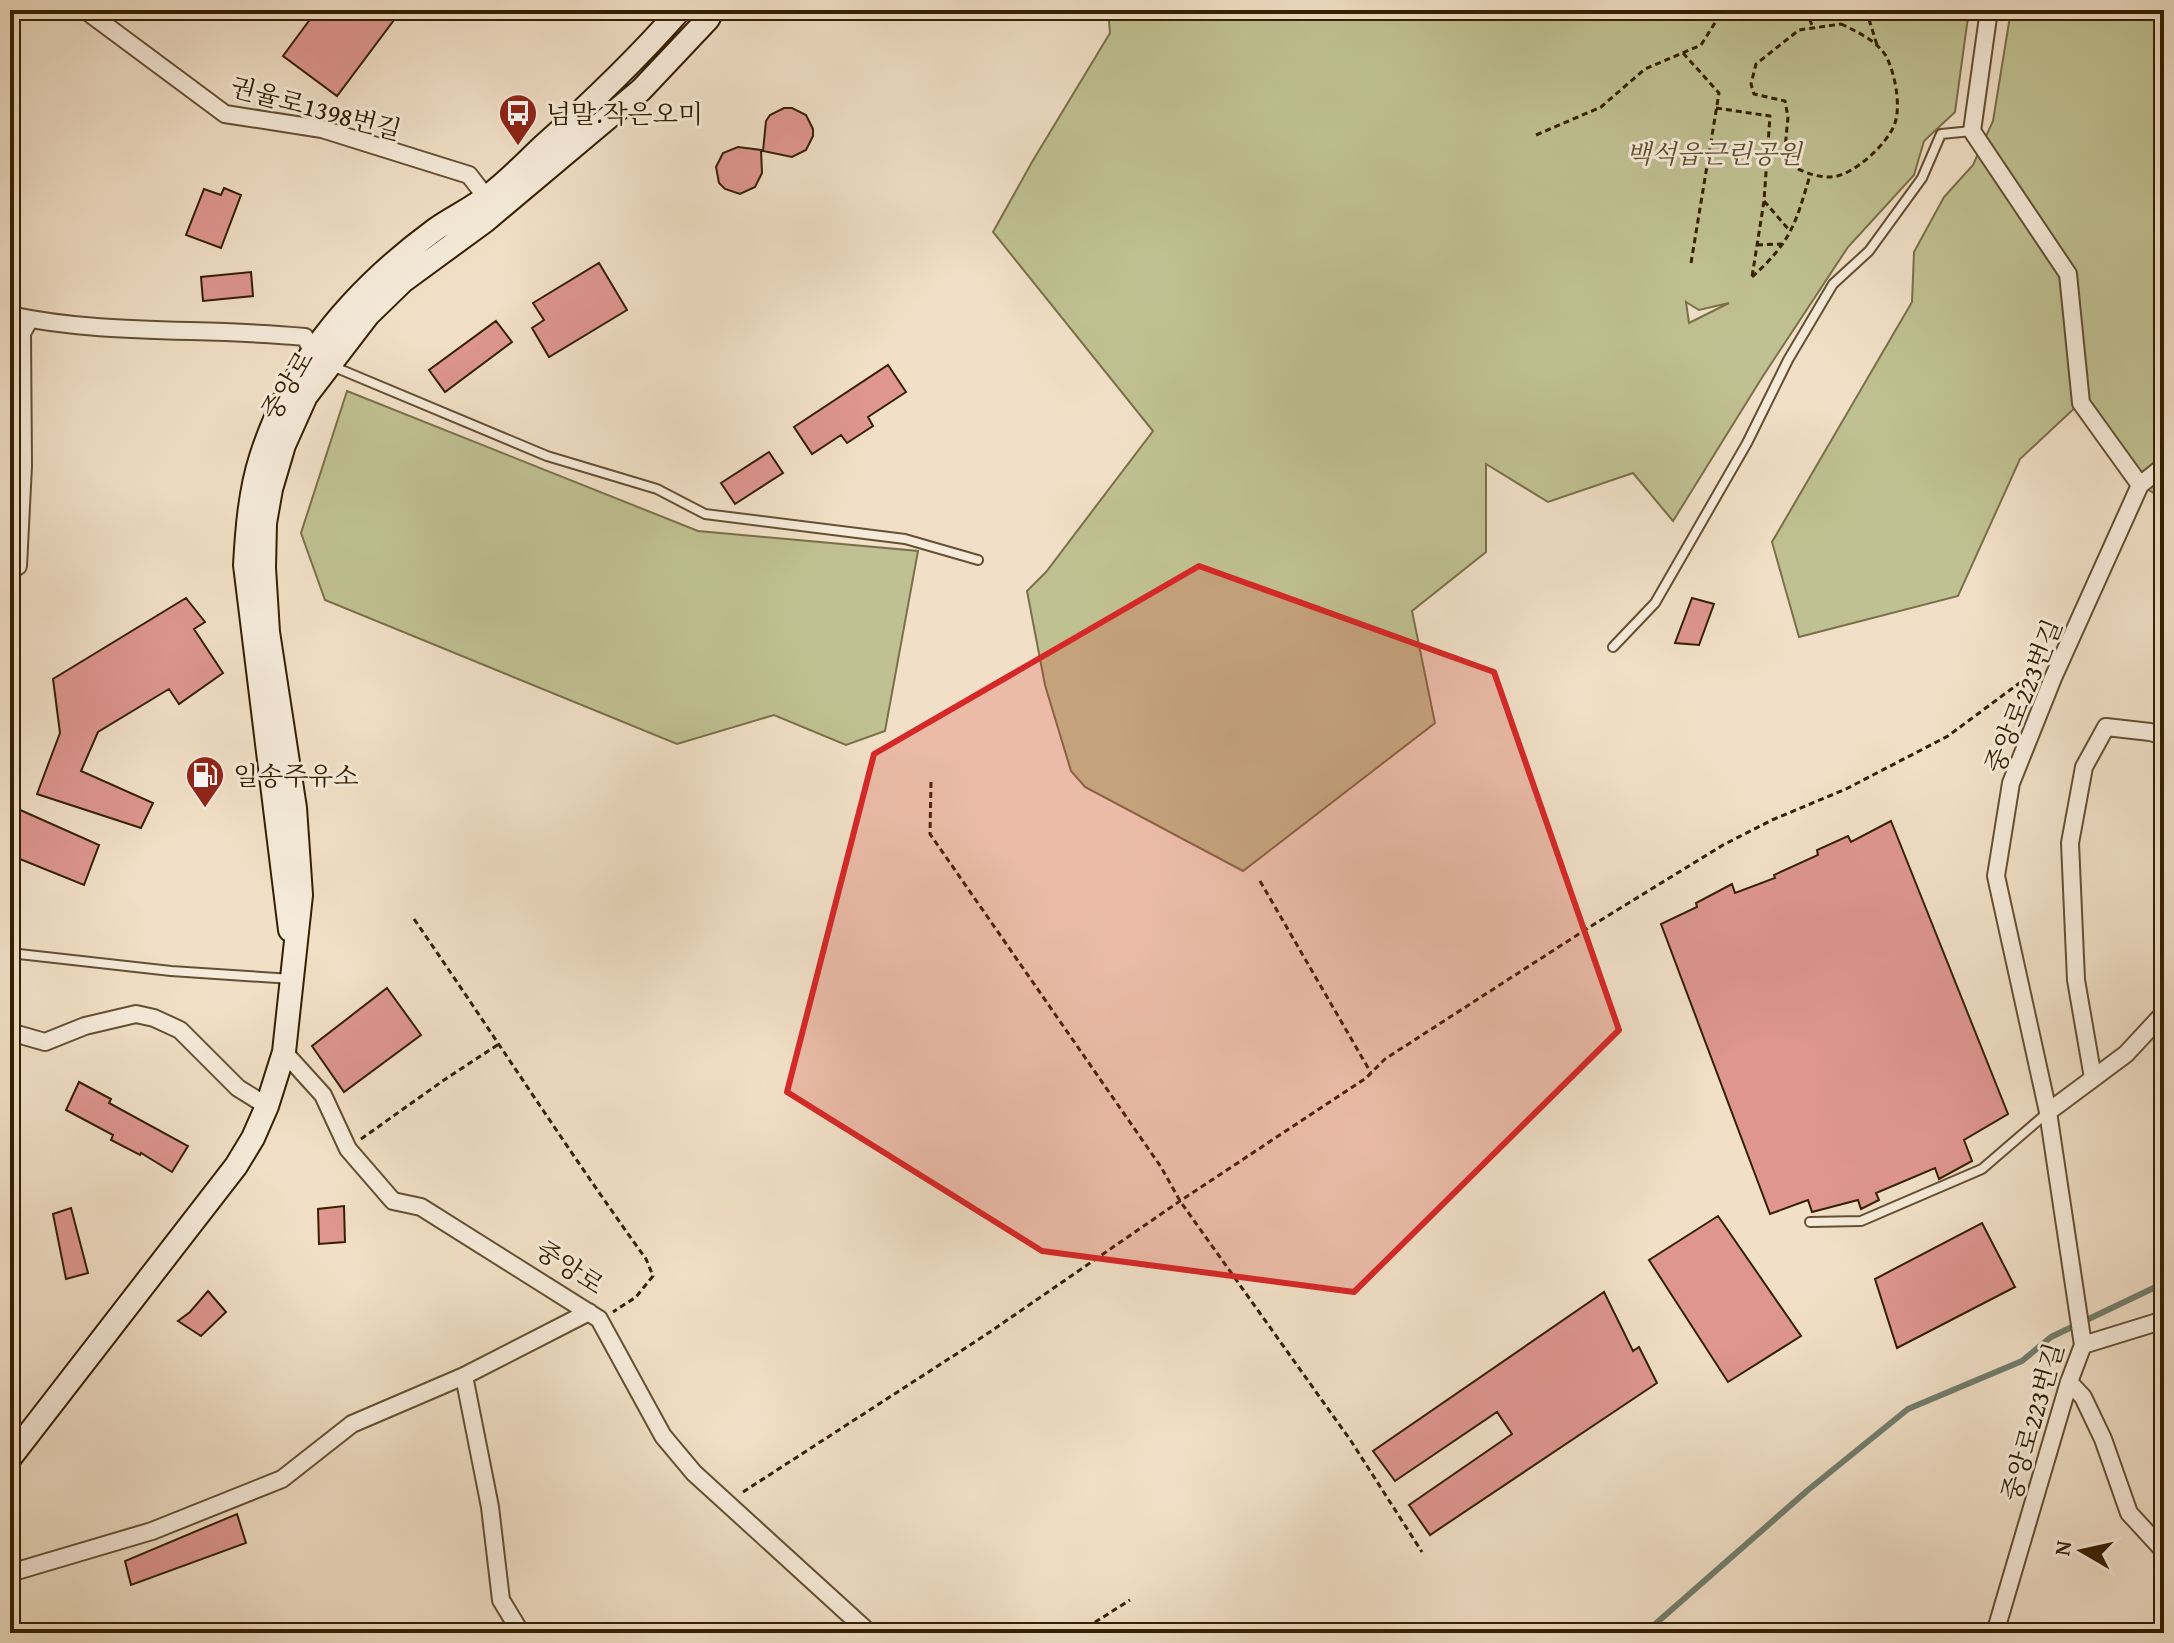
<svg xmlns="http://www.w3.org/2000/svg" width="2174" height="1643" font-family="'Gentium Book Plus','Noto Serif KR',serif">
<rect width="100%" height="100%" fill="#f1e0c7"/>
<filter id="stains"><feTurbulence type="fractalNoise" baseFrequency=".0025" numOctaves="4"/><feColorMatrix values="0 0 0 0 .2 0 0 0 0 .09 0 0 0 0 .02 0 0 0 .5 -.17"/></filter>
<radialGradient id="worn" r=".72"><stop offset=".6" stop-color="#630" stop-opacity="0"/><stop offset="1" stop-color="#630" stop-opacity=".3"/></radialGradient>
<path fill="#c0c192" stroke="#7a7049" stroke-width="2" fill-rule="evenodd" d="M1108,10h861l-14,102 -31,29 -10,34 -66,72 -85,129 -90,145 -40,-48 -85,29 -62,-38v88l-74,59 23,112 -192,148 -158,-84 -14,-16 -26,-86 -18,-94 19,-19 107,-141 -160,-199 39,-70 78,-129zM1686,302l13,8 30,-7 -40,20z
M2011,10h153v489l-24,-14 -60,-82 -60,56 -62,137 -159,41 -27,-95 140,-240 2,-50 30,-55 29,-32 20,-44z
M347,391l351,140 220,20 -33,180 -39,14 -72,-30 -97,29 -352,-144 -24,-67z"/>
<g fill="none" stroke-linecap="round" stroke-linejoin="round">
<path stroke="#727e6f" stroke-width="6" d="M1645,1633l163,-143 100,-81 114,-48 29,-24 113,-54"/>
</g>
<path fill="#de968f" stroke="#352000" stroke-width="2" d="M317,10h63l14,10 -57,76 -54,-40z
M784,108h8l14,7 7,14v7l-7,14 -14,7 -29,-6 3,-30 4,-6z
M738,147l23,3 1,23 -7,14 -15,7 -15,-5 -6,-6 -3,-16 7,-14z
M224,188l17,7 -20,53 -35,-13 18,-46 17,6z
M599,263l28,47 -78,47 -17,-29 12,-8 -11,-17z
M251,272l2,24 -50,5 -2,-24z
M496,321l16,21 -67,50 -16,-22z
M888,365l18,27 -38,25 5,9 -26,17 -6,-8 -29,19 -18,-27z
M769,452l14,21 -48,31 -14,-21z
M186,598l19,24 -11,7 29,44 -44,31 -10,-15 -71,43 -17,39 72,32 -12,25 -104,-34 23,-61 -7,-54z
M1692,598l22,6 -15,41 -24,-2z
M18,809l81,36 -15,40 -74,-30v-16z
M1891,821l117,293 -44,26 8,21 -33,18 -4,-11 -59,25 3,7 -18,9 -3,-9 -46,12 -4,-12 -38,14 -109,-290 36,-17 -1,-4 36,-19 3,9 40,-15 -1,-3 44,-20 -1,-5 31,-14 3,6z
M387,988l34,47 -77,57 -32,-46z
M79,1082l32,17 -2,4 79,43 -16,26 -31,-19 -1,2 -29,-15 2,-5 -47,-25z
M344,1206l1,36 -26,2 -1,-35z
M71,1208l17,65 -22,6 -13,-65z
M1718,1216l83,120 -73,46 -79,-122z
M1982,1223l33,64 -118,61 -22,-69z
M208,1291l18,21 -25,24 -23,-15 12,-9z
M1604,1292l29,59 6,-4 18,36 -227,152 -21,-30 103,-71 -15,-22 -102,69 -22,-30z
M237,1514l9,29 -115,42 -6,-24z"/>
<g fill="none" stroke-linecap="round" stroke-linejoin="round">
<g stroke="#645032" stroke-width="12">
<path id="service" d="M332,366l215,90 110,33 48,25 200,25 73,21
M1613,647l42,-44 92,-160 41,-83 45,-76 36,-33 53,-73 19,-44 31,-3
M10,953l161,18 121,8
M1810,1222l51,-1 121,-52 65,-56"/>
</g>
<g stroke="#645032" stroke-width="20">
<path id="minor" d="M85,10l140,104 97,15 147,46 24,31
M1989,10l-17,121 96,143 13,129 59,82 -87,193 -42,105 -15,93 52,236 35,233 -14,37 -74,251
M10,315c97,21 196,12 295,22l7,14
M2140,485l24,-19
M18,566l5,-100 -1,-133 8,-14
M10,1032l35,10 40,-16 51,-12 18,4 26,12 58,58 29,18
M284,1052l39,43 25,54 45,52 28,6 178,112 64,117 31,37 170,155 2,5
M2093,1078l-17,-98 -6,-137 14,-76 22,-40 44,5 14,4
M2048,1112l78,-58 38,-41
M2083,1345l81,-25
M464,1376l26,131 11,93 20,33
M2069,1382l14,15 20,42 26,74 35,38
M10,1573l142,-42 130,-52 70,-55 112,-48 125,-64"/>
</g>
<g stroke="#352000" stroke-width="26">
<path id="secondary" d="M290,930l-45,-365c2,-36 5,-74 16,-108 30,-95 96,-170 175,-228 17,-12 35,-20 52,-33 19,-14 36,-32 54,-49 48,-43 95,-88 138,-137
M10,1458l226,-292 17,-28 14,-32 17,-54 17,-157 -6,-87 -27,-176 -4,-64 1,-45 6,-34 13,-44 22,-49 62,-81 35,-34 82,-60 156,-131 67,-71 5,-9"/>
</g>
<path stroke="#352000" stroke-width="3" stroke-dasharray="6 4" stroke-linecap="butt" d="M1806,10l7,18
M1866,10l12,38
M1841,24c15,7 36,17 45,32 9,17 15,49 9,67 -7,21 -43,54 -65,54 -17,0 -33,-7 -46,-17l4,-43 -3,-16 -31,-7 -3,-10 5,-20 43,-34z
M1683,53l36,40 -28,170
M1716,108l54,8 -6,85 -12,76
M1536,135l65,-28 44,-38 56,-24 17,-27 2,-8
M1764,201l26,30
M1757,245l24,-1
M1752,277c39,-35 44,-54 58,-102
M931,782l-1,52 231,333 19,34 171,240 71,111
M1260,881l111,192
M414,919c78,113 152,229 232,340l7,17 -17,21 -23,15
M361,1139l83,-59 55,-36
M743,1492l241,-156 196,-135 186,-123 19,-19 203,-131 135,-83 49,-25 74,-31 102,-53 89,-66
M1078,1633l52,-33"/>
<use href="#service" stroke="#f6ebdb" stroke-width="8"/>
<use href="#minor" stroke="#f6ebdb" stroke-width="16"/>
<use href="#secondary" stroke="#f6ebdb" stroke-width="22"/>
</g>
<path fill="#d62828" fill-opacity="0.2" stroke="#d62828" stroke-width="6" stroke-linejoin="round" d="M1199,566l295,106 125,358 -265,262 -312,-41 -255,-159 87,-338z"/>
<defs>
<g id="bus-pin" transform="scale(2)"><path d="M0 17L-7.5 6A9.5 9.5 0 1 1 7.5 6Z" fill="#8f2418" stroke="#f6ebdb"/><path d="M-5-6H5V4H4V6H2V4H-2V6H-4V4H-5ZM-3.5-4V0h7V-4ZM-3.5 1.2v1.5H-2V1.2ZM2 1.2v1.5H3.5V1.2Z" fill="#fff"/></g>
<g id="fuel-pin" transform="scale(2)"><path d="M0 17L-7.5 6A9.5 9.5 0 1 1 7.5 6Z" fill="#8f2418" stroke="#f6ebdb"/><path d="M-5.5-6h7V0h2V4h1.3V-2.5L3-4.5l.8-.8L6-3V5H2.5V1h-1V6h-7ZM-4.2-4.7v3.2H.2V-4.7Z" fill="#fff"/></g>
</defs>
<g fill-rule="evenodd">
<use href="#bus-pin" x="518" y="113"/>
<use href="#fuel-pin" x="205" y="775"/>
</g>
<g text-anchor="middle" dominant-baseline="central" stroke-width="6" stroke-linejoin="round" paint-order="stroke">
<g font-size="26" fill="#352000" stroke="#f6ebdb">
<text transform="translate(316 108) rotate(15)">권율로1398번길</text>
<text transform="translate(287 385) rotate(-59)">중앙로</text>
<text transform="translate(2023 696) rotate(-68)">중앙로223번길</text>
<text transform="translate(570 1267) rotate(33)">중앙로</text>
<text transform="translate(2032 1422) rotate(-74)">중앙로223번길</text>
</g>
<g font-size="26" fill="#352000" stroke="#f6ebdb" text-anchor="start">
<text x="546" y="113">넘말.작은오미</text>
<text x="233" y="775">일송주유소</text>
</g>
<g font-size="26" font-style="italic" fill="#5f502c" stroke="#f6ebdb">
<text x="1714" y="153">백석읍근린공원</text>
</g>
</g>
<rect width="2174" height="1643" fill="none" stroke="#f1e0c7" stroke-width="40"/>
<rect x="12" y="12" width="2150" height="1619" fill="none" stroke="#352000" stroke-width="4"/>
<rect x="20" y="20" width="2134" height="1603" fill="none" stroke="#352000" stroke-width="2"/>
<g transform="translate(2082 1551) rotate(279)" stroke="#f6ebdb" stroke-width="6" paint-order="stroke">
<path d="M0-6L14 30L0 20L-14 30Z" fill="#352000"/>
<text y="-12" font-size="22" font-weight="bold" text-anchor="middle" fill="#352000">N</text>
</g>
<rect width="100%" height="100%" filter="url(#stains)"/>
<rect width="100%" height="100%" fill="url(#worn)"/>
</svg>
